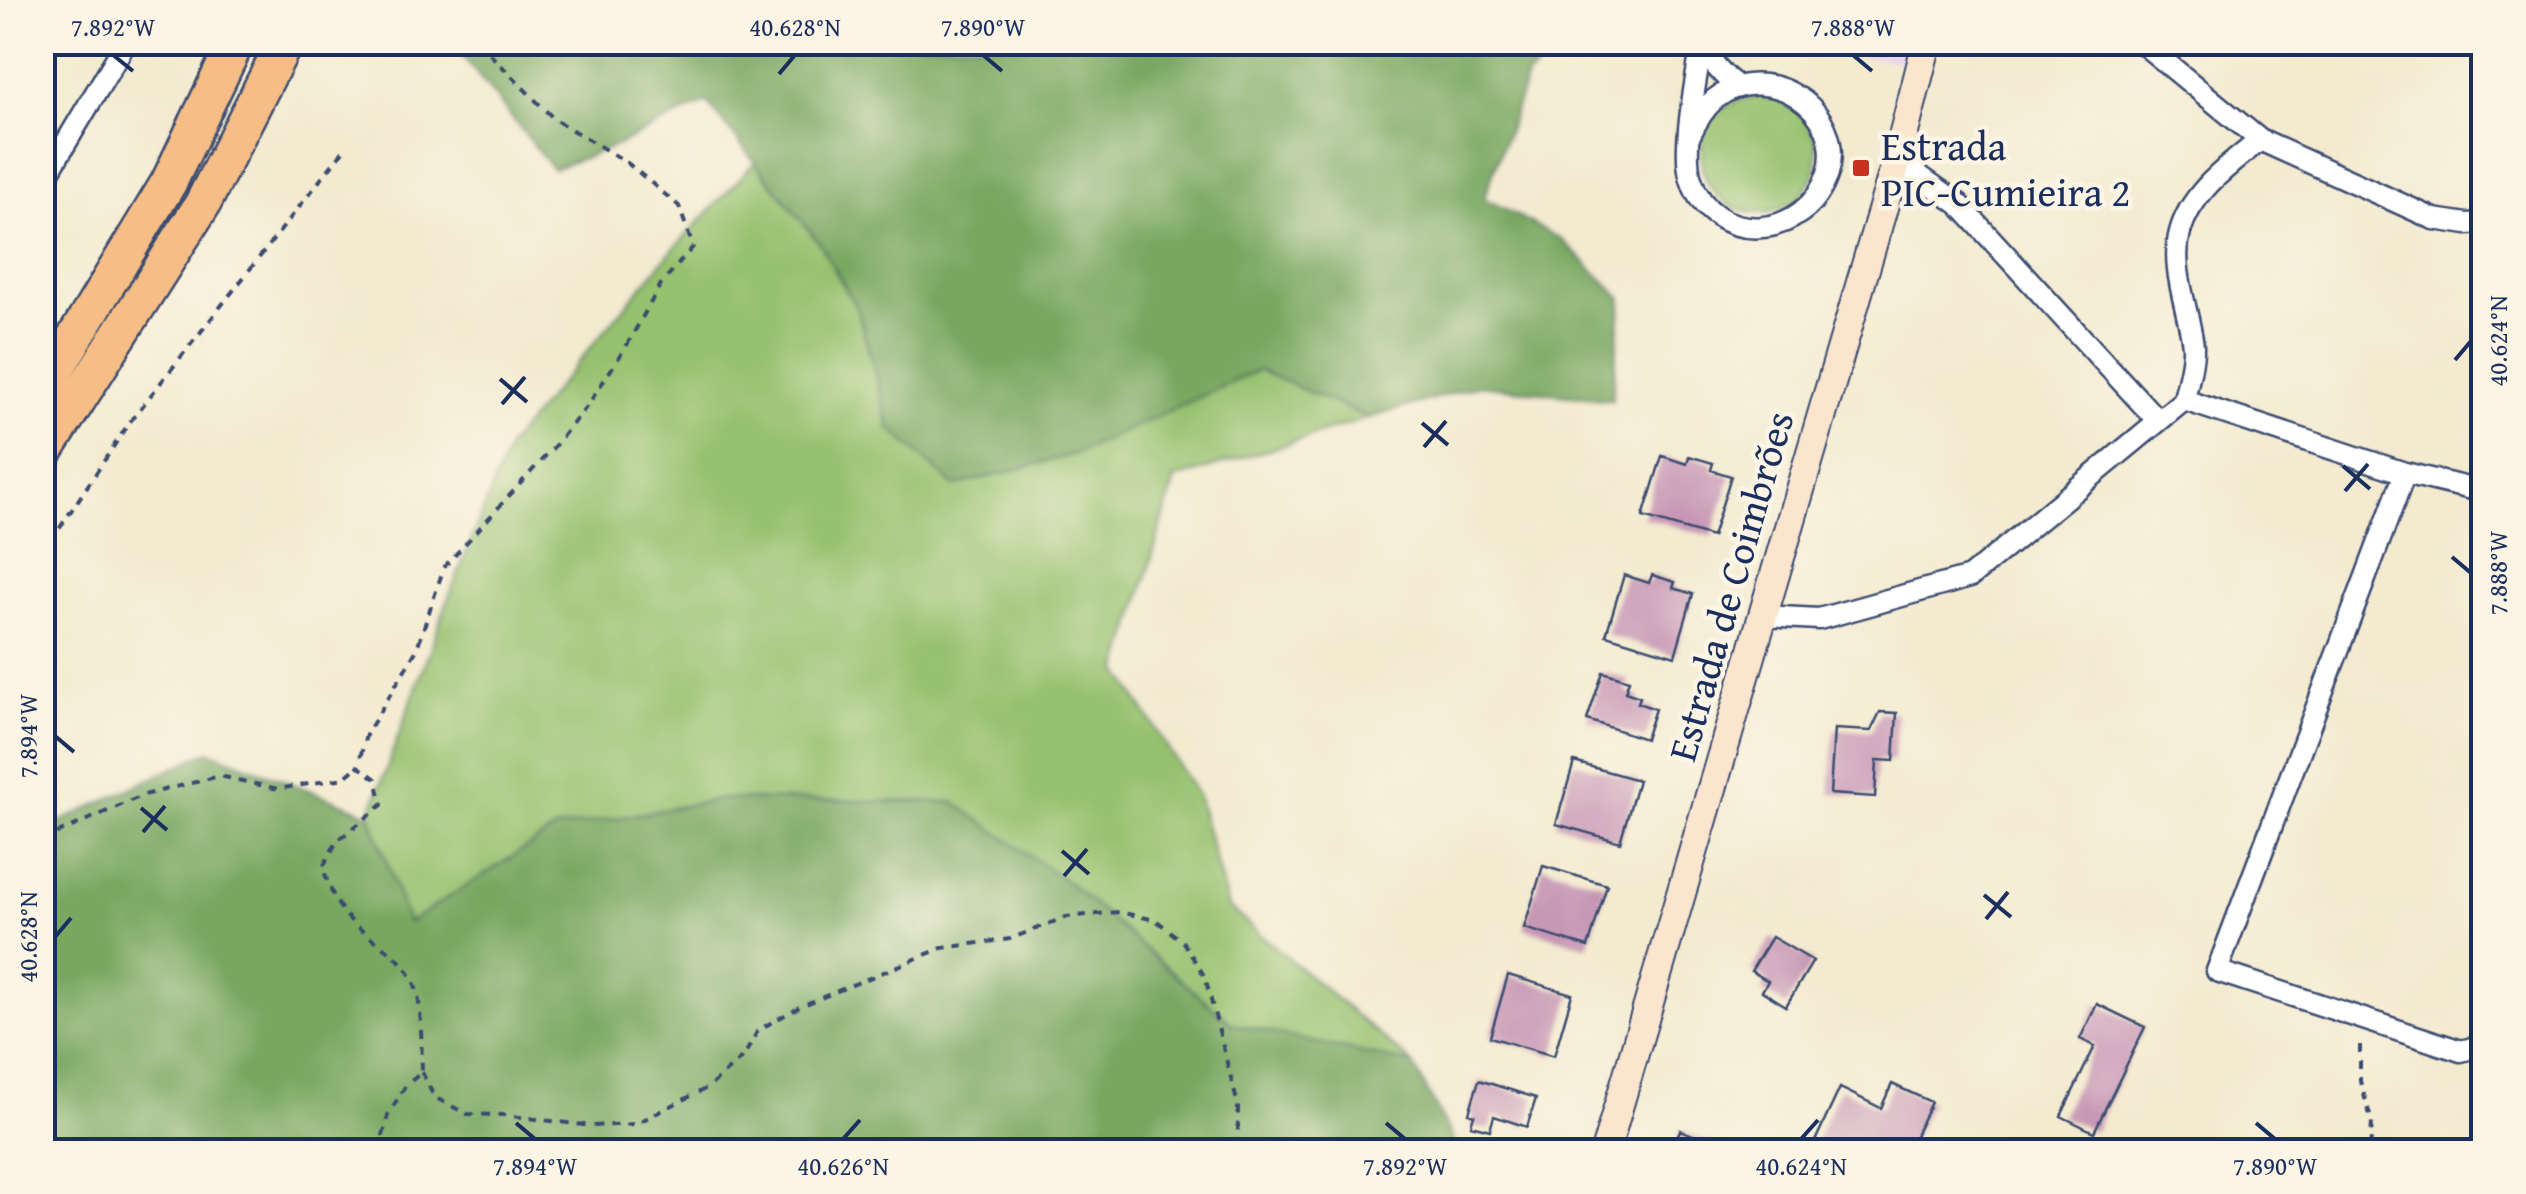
<svg xmlns="http://www.w3.org/2000/svg" width="2526" height="1194" font-family="'Gentium Book Plus',serif">
<rect width="100%" height="100%" fill="#fcf5e5"/>
<filter id="ink" filterUnits="userSpaceOnUse"><feTurbulence type="fractalNoise" baseFrequency=".01" numOctaves="2"/><feDisplacementMap in="SourceGraphic" scale="20" xChannelSelector="R" yChannelSelector="G"/><feConvolveMatrix kernelMatrix="1 2 1 2 8 2 1 2 1" color-interpolation-filters="sRGB"/></filter>
<filter id="wash" filterUnits="userSpaceOnUse"><feTurbulence type="fractalNoise" baseFrequency=".0048" numOctaves="4" result="noise"/><feDisplacementMap in="SourceGraphic" scale="40" xChannelSelector="R" yChannelSelector="G"/><feGaussianBlur stdDeviation="2.25" result="paint"/><feColorMatrix in="noise" values="0 0 0 0 0 0 0 0 0 0 0 0 0 0 0 0 0 1.4 0 .05"/><feComposite in="paint" operator="in"/></filter>
<g filter="url(#wash)">
<rect width="100%" height="100%" fill="#f3eacf"/>
<path fill="#ead1ed" d="M1757,43h148l-3,18z"/>
<path fill="#96c16e" stroke="#587866" stroke-width="2.5" d="M1701 155a58 58 0 1 1 116 0a58 58 0 1 1-116 0Z
M755,162l66,83 37,66 32,117 185,26 183,-84 111,48 -194,61 -56,191 78,125 31,112 185,157 -181,-40 -166,-143 -344,-82 -165,30 -150,95 -37,-110 81,-222 58,-147 160,-191z"/>
<path fill="#78a761" stroke="#4a6b60" stroke-width="2.5" d="M447,43h1113l-33,34 -43,121 78,42 60,58 -10,102 -133,-15 -110,33 -111,-48 -183,84 -121,32 -64,-58 -32,-117 -37,-66 -114,-143 -92,44 -62,23 -92,-115z
M209,751l161,63 38,109 148,-94 166,-30 232,3 112,79 166,143 181,40 46,87h-1416v-321z"/>
<g id="blocks">
<path fill="#c798b6" d="M1662,456l25,8 2,-8 24,7 -2,7 20,6 -19,61 -69,-20z
M1624,575l25,8 3,-8 23,7 -2,6 20,6 -18,62 -69,-21z
M1603,672l26,8 -4,12 15,5 -2,6 17,6 -10,30 -58,-19z
M1880,712l17,1 -3,48 -17,-1 -2,37 -45,-3 4,-65 37,2z
M1574,762l64,18 -18,62 -64,-18z
M1543,866l64,19 -19,62 -64,-19z
M1772,937l41,24 -27,45 -24,-15 6,-10 -17,-10z
M1508,975l64,19 -18,62 -64,-19z
M2097,1004l48,23 -51,105 -33,-16 34,-70 -15,-7z
M1479,1080l57,18 -9,29 -33,-11 -4,14 -19,-5 3,-10 -5,-2z
M1892,1084l39,18 -19,40 20,10h-122l30,-64 41,20z
M1680,1130l35,14 -3,8h-41z"/>
</g>
</g>
<g filter="url(#ink)">
<use href="#blocks" fill-opacity="0" stroke="#3b4b6f" stroke-width="2.5"/>
<g fill="none" stroke-linecap="round" stroke-linejoin="round">
<g stroke="#3b4b6f" stroke-width="25">
<path id="street" d="M2141,42l119,98 174,79 33,5 17,-1
M1701,44c11,18 20,31 37,43
M1689,137c7,-15 14,-28 26,-38 51,-41 132,11 113,74 -21,68 -116,75 -137,6 -10,-31 6,-102 11,-137
M1897,160l62,44 199,217
M42,183l84,-141
M2184,400l221,73 79,19
M2405,473l-188,498 244,80 23,-6
M1763,616l56,3 151,-42 214,-177c3,-17 10,-37 9,-54 -4,-36 -23,-77 -13,-114 11,-41 50,-67 80,-92"/>
</g>
<g stroke="#3b4b6f" stroke-width="32">
<path id="secondary" d="M1605,1152l292,-992 30,-118"/>
</g>
<g stroke="#3b4b6f" stroke-width="40">
<path id="highway" d="M42,392l127,-210 67,-140
M42,456l160,-251 83,-163"/>
</g>
<path stroke="#3b4b6f" stroke-width="4" stroke-dasharray="8 8" stroke-linecap="butt" d="M42,555l87,-132 218,-277
M42,840l102,-45 76,-19 58,13 66,-11 14,-12
M2360,1045v36l12,41 -2,30
M422,1072l12,25 33,17 36,1 89,11 43,-2 74,-37 35,-31 14,-26 43,-24 141,-58 68,-9 56,-22 53,-5 37,8 27,22 22,35 33,128v47
M379,1152l9,-37 18,-30 16,-13c-1,-23 1,-72 -9,-92 -15,-29 -39,-37 -61,-58 -16,-16 -23,-34 -29,-55l14,-26 45,-36 -6,-26 -18,-13 8,-31 50,-84 28,-84 108,-118 36,-44 39,-60 34,-61 32,-37 -14,-41 -54,-45 -70,-41 -77,-78"/>
<use href="#street" stroke="#fff" stroke-width="20"/>
<use href="#secondary" stroke="#fbe5cf" stroke-width="28"/>
<use href="#highway" stroke="#f6be86" stroke-width="35"/>
</g>
</g>
<path fill="none" stroke="#1b2f5e" stroke-width="4" d="M113,55l20,16M983,55l19,16M1853,55l19,16M779,74l16,-19M2455,360l16,-19M500,379l27,23M502,404l23,-27M1422,423l26,22M1424,447l22,-26M2343,466l27,23M2345,491l23,-27M2452,557l19,16M55,736l19,16M141,808l26,22M143,832l22,-26M1062,851l27,23M1064,876l23,-27M1984,895l27,22M1986,919l22,-27M55,937l16,-19M516,1123l19,16M1386,1123l19,16M2256,1123l19,16M843,1139l17,-19M1801,1139l17,-19"/>
<rect fill="#c8321e" stroke="#fcf5e5" stroke-width="4" x="1851" y="158" width="20" height="20" rx="5"/>
<g text-anchor="middle" dominant-baseline="central" stroke-width="9" stroke-linejoin="round" paint-order="stroke">
<g font-size="40" fill="#1b2f5e" stroke="#fcf5e5" text-anchor="start">
<text x="1881" y="145">Estrada<tspan x="1881" dy="46">PIC-Cumieira 2</tspan></text>
</g>
<g font-size="40" fill="#1b2f5e" stroke="#fcf5e5">
<text transform="translate(1730 586) rotate(-74)">Estrada de Coimbrões</text>
</g>
</g>
<rect width="2526" height="1194" fill="none" stroke="#fcf5e5" stroke-width="110"/>
<rect x="55" y="55" width="2416" height="1084" fill="none" stroke="#1b2f5e" stroke-width="4"/>
<g font-size="25" text-anchor="middle" fill="#1b2f5e">
<text x="113" y="36">7.892°W</text>
<text x="795" y="36">40.628°N</text>
<text x="983" y="36">7.890°W</text>
<text x="1853" y="36">7.888°W</text>
<text transform="translate(2498 341) rotate(-90)" y="9">40.624°N</text>
<text transform="translate(2498 573) rotate(-90)" y="9">7.888°W</text>
<text transform="translate(28 736) rotate(-90)" y="9">7.894°W</text>
<text transform="translate(28 937) rotate(-90)" y="9">40.628°N</text>
<text x="535" y="1175">7.894°W</text>
<text x="843" y="1175">40.626°N</text>
<text x="1405" y="1175">7.892°W</text>
<text x="1801" y="1175">40.624°N</text>
<text x="2275" y="1175">7.890°W</text>
</g>
</svg>
